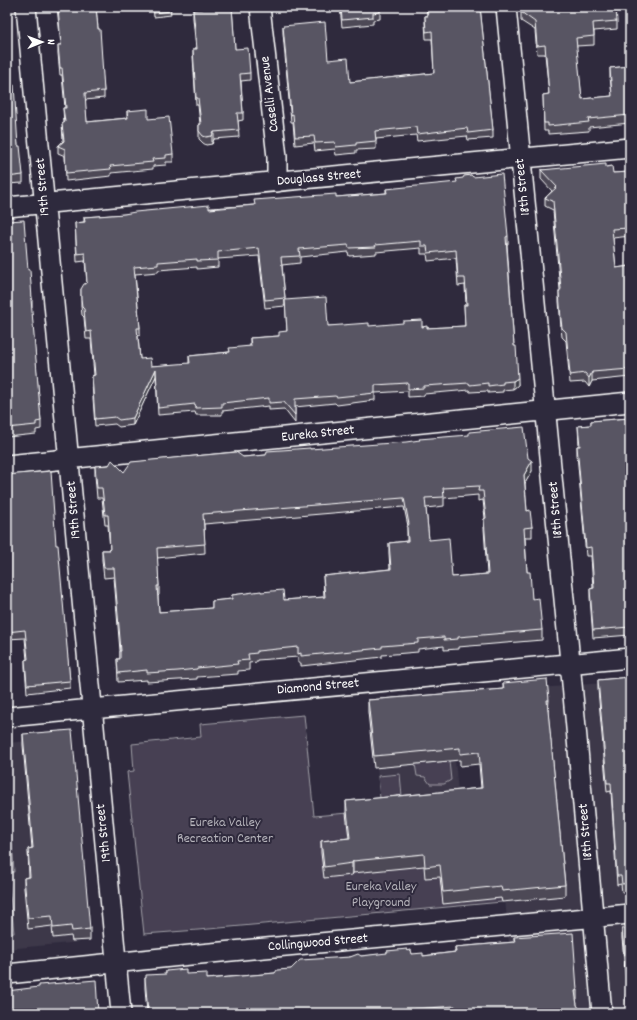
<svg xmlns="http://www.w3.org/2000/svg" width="637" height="1020" font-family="Dekko,sans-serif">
<rect width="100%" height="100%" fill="#2f2a3d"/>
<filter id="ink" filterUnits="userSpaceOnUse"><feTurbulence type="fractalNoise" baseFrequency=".025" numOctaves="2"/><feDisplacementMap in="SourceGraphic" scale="8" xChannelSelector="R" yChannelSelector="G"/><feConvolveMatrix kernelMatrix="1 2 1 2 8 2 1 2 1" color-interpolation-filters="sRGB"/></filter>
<g filter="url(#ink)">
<path fill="#3c3749" d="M630,681v332h-115l-28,-321z
M450,705l9,98 -78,7 -4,-42h-3l-6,-56z
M72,737l19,204 -84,8v-206z"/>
<path fill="#464152" stroke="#a2a0a8" d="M304,715l10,101 67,-6 -3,-34 22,-2 3,33 89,-7 10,102 -304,28 -54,4 -17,-162 7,-1 -2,-27 69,-7 -1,-13z
M449,761l2,19 -7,4h-14l-5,-7 -8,-1 -2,-12z
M12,843l2,29h-7v-28z
M7,877h1l6,56 -7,1z"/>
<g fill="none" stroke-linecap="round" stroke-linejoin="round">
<g stroke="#fff" stroke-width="22">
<path id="minor" d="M26,7l95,1006
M260,7l17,150v25
M506,7l62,633 34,373
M7,207l623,-59
M7,465l623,-63
M7,717l623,-59
M7,974l193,-20 430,-40"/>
</g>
<use href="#minor" stroke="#2f2a3d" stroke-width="19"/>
</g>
<path fill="#4d4956" stroke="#fff" fill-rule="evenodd" d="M57,7h39l8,84v7l-19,2 2,22 40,-4v-7l21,8 25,35v8h-7v3l-13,1v3l-42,4v3l-45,5 -1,-25 -7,-3v-7l5,-5 -1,-17 2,-1 -1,-15h2l-3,-33h-2l-2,-22v-8h3z
M153,7h17l1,8 -17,2z
M203,7h29l3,42 15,24v7l-9,1 2,32v7l-5,1 1,16 -25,2 -2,5 -6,1 -3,-2 -4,-4v-14l1,-1 -2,-19h-2l-3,-49v-7h3l-3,-31v-8l10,-1z
M340,7h40v12l-7,1v4l-31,3z
M426,7h54l13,123v8l-25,2 -1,-4 -50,5 -1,-6 -40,4v10l-20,1v3l-20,2 -1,-6 -20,2 -1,-8 -19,2 -2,-23h-2l-8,-89v-7l45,34 22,22 84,-9 -2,-34h-6l-1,-16v-7h2z
M557,9l60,12v8l-23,2v14l-18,1 6,53 30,-3 -2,-19v-9l20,-2v57l-41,4v4l-41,3v-3h-4l-1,-36 6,-1 -4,-40h-8l-2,-24 -14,-9v-9z
M7,57l11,89 5,29v8l-16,1z
M606,167l7,6 17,-1v64l-17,2 3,30 14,-2v111l-38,4 -3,6 -4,-5 -15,1 -4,-42 -4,-4 -1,-9 -2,-27v-9l1,-2 -7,-80 -8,-4v-8l7,-7 -11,-12v-9z
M386,189l122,47v8h-1l7,102 4,39 -5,4 -10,1v2l-15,1v-2l-18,1 -1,-2 -45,4v2l-16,1v-6l-33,2v7l-38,5 -2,-2 -40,4v16l-11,-14 -15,1v-4l-47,5v4h-26l-1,-3 -37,3 -2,-39 -23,49 -14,2 -4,-3 -20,2 -3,-43v-7l2,-1 -3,-36h-5l-2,-22 -2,-2 -1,-9v-17l6,-6 -2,-22 -8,1 -2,-39 9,-1v-5l170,-12 82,-8 50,-4zM421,248v6h6l1,7 28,-3 2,28 7,-1 1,20h-2l1,21 -38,2 -5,-1 -94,-1 -43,-26 2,31 -8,5 -29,2v8l-21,6 -40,4v8l-38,2 -11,-7 -2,-23 2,-1v-7l-5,-54 23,-2v-2l39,-3v2l21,-2v-8l41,-3 6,52 20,-2v-8l-3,-33 18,-2v-6l48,-5 1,4 27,-2v-2z
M7,221l21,49 4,29v8h-1l10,114v8l-5,1v4l-29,3z
M630,418v217l-37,3 -3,-41v-8l3,-1 -2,-32h-5l-9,-102v-8h2l-1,-20 13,-1v-4z
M310,449l218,9 4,13 -7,12 2,28 5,16v10h-7l2,35 5,27 10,31v10l-84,7v2l-14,1v-4l-26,3v3l-36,3v2l-81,9v-3h-3v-6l-41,3v2l-8,1v7l-11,1v3l-41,3v2l-19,1 -31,2v-2l-29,2 -1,-23h3v-8l-6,-74 -10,1 -2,-18v-10h8l-2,-25h-3l-3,-27h-5l-2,-23v-9l29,6 119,-15 23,-2zM478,495v6l5,-1 2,18 -1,1v9l3,46 -35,3 -23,-37 -3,-32 18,-2v-8zM403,507h1l4,19 -1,1v14l-18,2v10l1,16 -67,7 1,21 -40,3 -23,-8 -29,3v4l-20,2v7l-53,4 -1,-16 1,-1v-9l-2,-28 48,-5 -1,-29z
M7,475l49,70 14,136v7l-43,5 -2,-26v-7h2l-2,-22 -18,1v-45h2l-2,-20v-25h2v-9h2l-3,-26 -1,1z
M630,677v215h-8l-1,-8 -4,1 -6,-94 -4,1 -9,-103v-9z
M503,683l46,17 -1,12 17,173v11l-63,6 -1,-4 -58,6 -3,-27 -15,1 -1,-12 -71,7 -1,2 -28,3 -3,-25v-12l28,-3 -3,-25v-12l135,-13 -2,-24 -19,2v-6l-86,8 -6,-56v-12l135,-11z
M23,734l67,195v11l-18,1 -1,-5 -18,2 -1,-12 -24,3 -4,-41v-10l5,-1 -1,-28 4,-1 -9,-103z
M622,929l8,84h-3l-1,-19 1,-1 -5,-55z
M514,937l63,62h-1l1,6 2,8h-432l-2,-25v-10l21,-4v-3l41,8 68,-6 16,-4 59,-12 37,-3v-3h20l5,3 11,2 32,-4v-5l59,-5z"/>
<path fill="#3e3c46" stroke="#fff" d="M214,132v7l-2,5v-8z
M156,369v7l-23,49v-7z
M592,372v9l-3,6v-9z
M518,378v7l-5,4v-8z
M532,461v10l-8,14v-10z
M353,861v12l-1,2v-12z
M577,990v9l-2,1v-9z"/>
<path fill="#595564" stroke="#fff" fill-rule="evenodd" d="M58,7h38l2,22h2l4,62 -19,2 2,29 41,-4 -1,-7 21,-2v10l21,-2 4,37 -7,1v3l-14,1 1,3 -43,4 1,3 -45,4 -1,-24 -7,-3 6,-5 -2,-17 3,-2 -2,-14h3l-4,-40h-2l-2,-23h3z
M153,7h17l1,4 -17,2z
M203,7h29l3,42 13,-1 2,25 -10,1 3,39h-6l2,17 -25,2 -2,4 -6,1 -3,-1 -4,-5v-6l2,-1 -3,-26h-2l-3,-49h4l-4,-39 10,-1z
M341,7h39v5l-7,1v4l-31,3z
M427,7h53l13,123 -25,3 -1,-5 -50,6 -1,-7 -41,4 1,10 -20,2v2l-20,2 -1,-5 -20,1 -1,-7 -19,1 -2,-23 -2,1 -8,-89 42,-4 3,38 20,-2 2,24 84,-9 -2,-42 -6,1 -1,-16h3z
M553,7h3l1,2 19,-2h40l1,14 -24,2 1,13 -18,2 6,61 30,-3 -2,-28 20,-2v49l-42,4 1,3 -41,4v-3h-4l-1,-28 6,-1 -4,-49 -8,1 -2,-24 -14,-10 16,-1 1,-3z
M7,57l4,28h3l4,61h2l3,29 -16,2z
M606,164v3l6,-1 1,7 17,-1v56l-18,1 4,39 14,-2v103l-38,3 -3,6 -4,-5 -15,2 -4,-43 -4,-4 -1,-8 -2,-28 2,-3 -8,-88 -8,-3 12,-11 -16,-17z
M502,174l6,62 -2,1 8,109h2l2,32 -5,3 -10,1v2l-15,2v-3l-18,2 -1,-2 -45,3v2l-16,1v-6l-33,2v8l-38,4 -2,-1 -40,3v16l-11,-13 -15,1v-5l-47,5v4l-26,1 -1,-4 -37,4 -2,-39 -23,49 -14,2 -4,-3 -20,2 -3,-43 3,-1 -4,-44 -5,1 -2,-23 -2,-2 -1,-9v-9l3,-5 3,-1 -2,-30 -8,1 -2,-31 10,-1 -1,-5 40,-3 11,-2 74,-7v4l46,-4 -1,-5 82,-6v3l51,-4 -1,-4 71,-7 -1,-3 7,-1 1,-2 7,-1 2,2zM421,241v5h6l1,7 28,-3 2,28h7l2,27h-3l1,21 -38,2v-2l-5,1v-7l-19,1v2l-34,3v-3l-41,3 -2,-29 -41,3 2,31 -8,1v4l-29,2 1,8 -22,2 1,4 -41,4 1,7 -39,3 -1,-8 -10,1 -3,-31h3l-6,-61 24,-2v-3l39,-3v2l21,-1v-8l41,-4 6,52 20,-2 -4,-41 19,-1 -1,-7 49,-4 1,3 27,-1 -1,-2z
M24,220l4,50h2l2,29h-1l10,122 -5,1v3l-29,3v-207z
M630,418v209l-37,3 -3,-41 4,-1 -3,-41 -5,1 -9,-102h3l-2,-20 13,-1v-4z
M524,427l4,31 4,3 -8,14 3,36 3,-1 2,17 -8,1 3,44h3l2,27 7,-1 3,32 -84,7v2l-14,1v-3l-26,2v4l-36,3v2l-81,8v-3l-3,1v-7l-41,4v2l-9,1 1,6 -12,1 1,3 -41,4v1l-19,2 -31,2v-3l-29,3 -1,-14h3v-8h1l-7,-83h-10l-2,-18h8l-1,-21 -1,-14h-3l-3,-27h-5l-2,-22 14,-1 3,-5 12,12 7,-10 105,-10 7,5 23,-2 1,-4 43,-3v1l96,-7 14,-2 -1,-1 50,-4v-3zM479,486l-1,5h5l3,27 -2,1 4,55 -36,3 -3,-39 -20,2 -4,-42 19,-1 -1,-9zM403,498h1l5,26 -2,3 1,14 -19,2 2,26 -68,7 2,21 -41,3 -1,-10 -22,2v-1l-29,4v4l-20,2v7l-53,4 -2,-26h2l-2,-38 48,-4 -2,-30z
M51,471l5,74h2l12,136 -43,4 -2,-25 3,-1 -3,-29 -18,2v-38h3l-3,-27v-18h2v-9h2l-3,-33h-1v-32z
M630,677v206l-8,1 -1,-8h-4l-6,-93h-4l-9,-103z
M547,679l2,21h-2l18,185 -63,6 -1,-5 -58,6 -3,-27 -15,2 -1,-13 -71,7 -1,2 -28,4 -3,-26 29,-3 -4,-37 136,-13 -3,-36 -19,2v-6l-86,8 -6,-56 136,-11 -1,-6z
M72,730l18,199 -18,2 -1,-5 -18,2 -1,-12 -24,2 -4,-40 6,-1 -2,-28 5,-1 -10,-114z
M630,928v84v-2l-3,-1 -1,-15 2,-2 -6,-63z
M573,933l4,57 -2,1 2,14 2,3v5h-64v-1l-10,1h-49l-1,-7 -40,3v4h-267l-3,-35h1v-3l20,-1v-3l20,-2v5l21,-1v6l68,-6 2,-3 14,-1 9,-9 50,-3 8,-3 3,2 26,-3v-2l20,-2v2l4,-1 1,4 11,-1v3l33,-4 -1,-5 60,-5 -1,-5z
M96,980l2,33h-91v-22l32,-4v-2z"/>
</g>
<g text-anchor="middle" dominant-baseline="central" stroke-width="4" stroke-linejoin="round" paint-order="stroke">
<g font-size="14" fill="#fff" stroke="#2f2a3d">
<text transform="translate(270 94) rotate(-97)">Caselli Avenue</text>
<text transform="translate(319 178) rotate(-5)">Douglass Street</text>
<text transform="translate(43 187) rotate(-95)">19th Street</text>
<text transform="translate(523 187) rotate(-96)">18th Street</text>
<text transform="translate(318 434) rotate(-6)">Eureka Street</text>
<text transform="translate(74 510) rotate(-95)">19th Street</text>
<text transform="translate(556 510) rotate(-95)">18th Street</text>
<text transform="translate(318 687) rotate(-5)">Diamond Street</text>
<text transform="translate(586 832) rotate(-95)">18th Street</text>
<text transform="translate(104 833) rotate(-96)">19th Street</text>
<text transform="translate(318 943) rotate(-5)">Collingwood Street</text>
</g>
<g font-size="14" fill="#b5b3ba" stroke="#2f2a3d">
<text x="225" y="823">Eureka Valley<tspan x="225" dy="16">Recreation Center</tspan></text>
<text x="381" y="887">Eureka Valley<tspan x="381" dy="16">Playground</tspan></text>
</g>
</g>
<rect width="637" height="1020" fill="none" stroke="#2f2a3d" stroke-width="24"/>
<rect x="12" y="12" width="613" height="996" fill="none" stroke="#fff" stroke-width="1.5" filter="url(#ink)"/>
<g transform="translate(42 42) rotate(89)" stroke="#2f2a3d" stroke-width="3" paint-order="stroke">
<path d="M0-3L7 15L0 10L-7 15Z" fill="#ffffff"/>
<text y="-6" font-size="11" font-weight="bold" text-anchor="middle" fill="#ffffff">N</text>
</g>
</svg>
